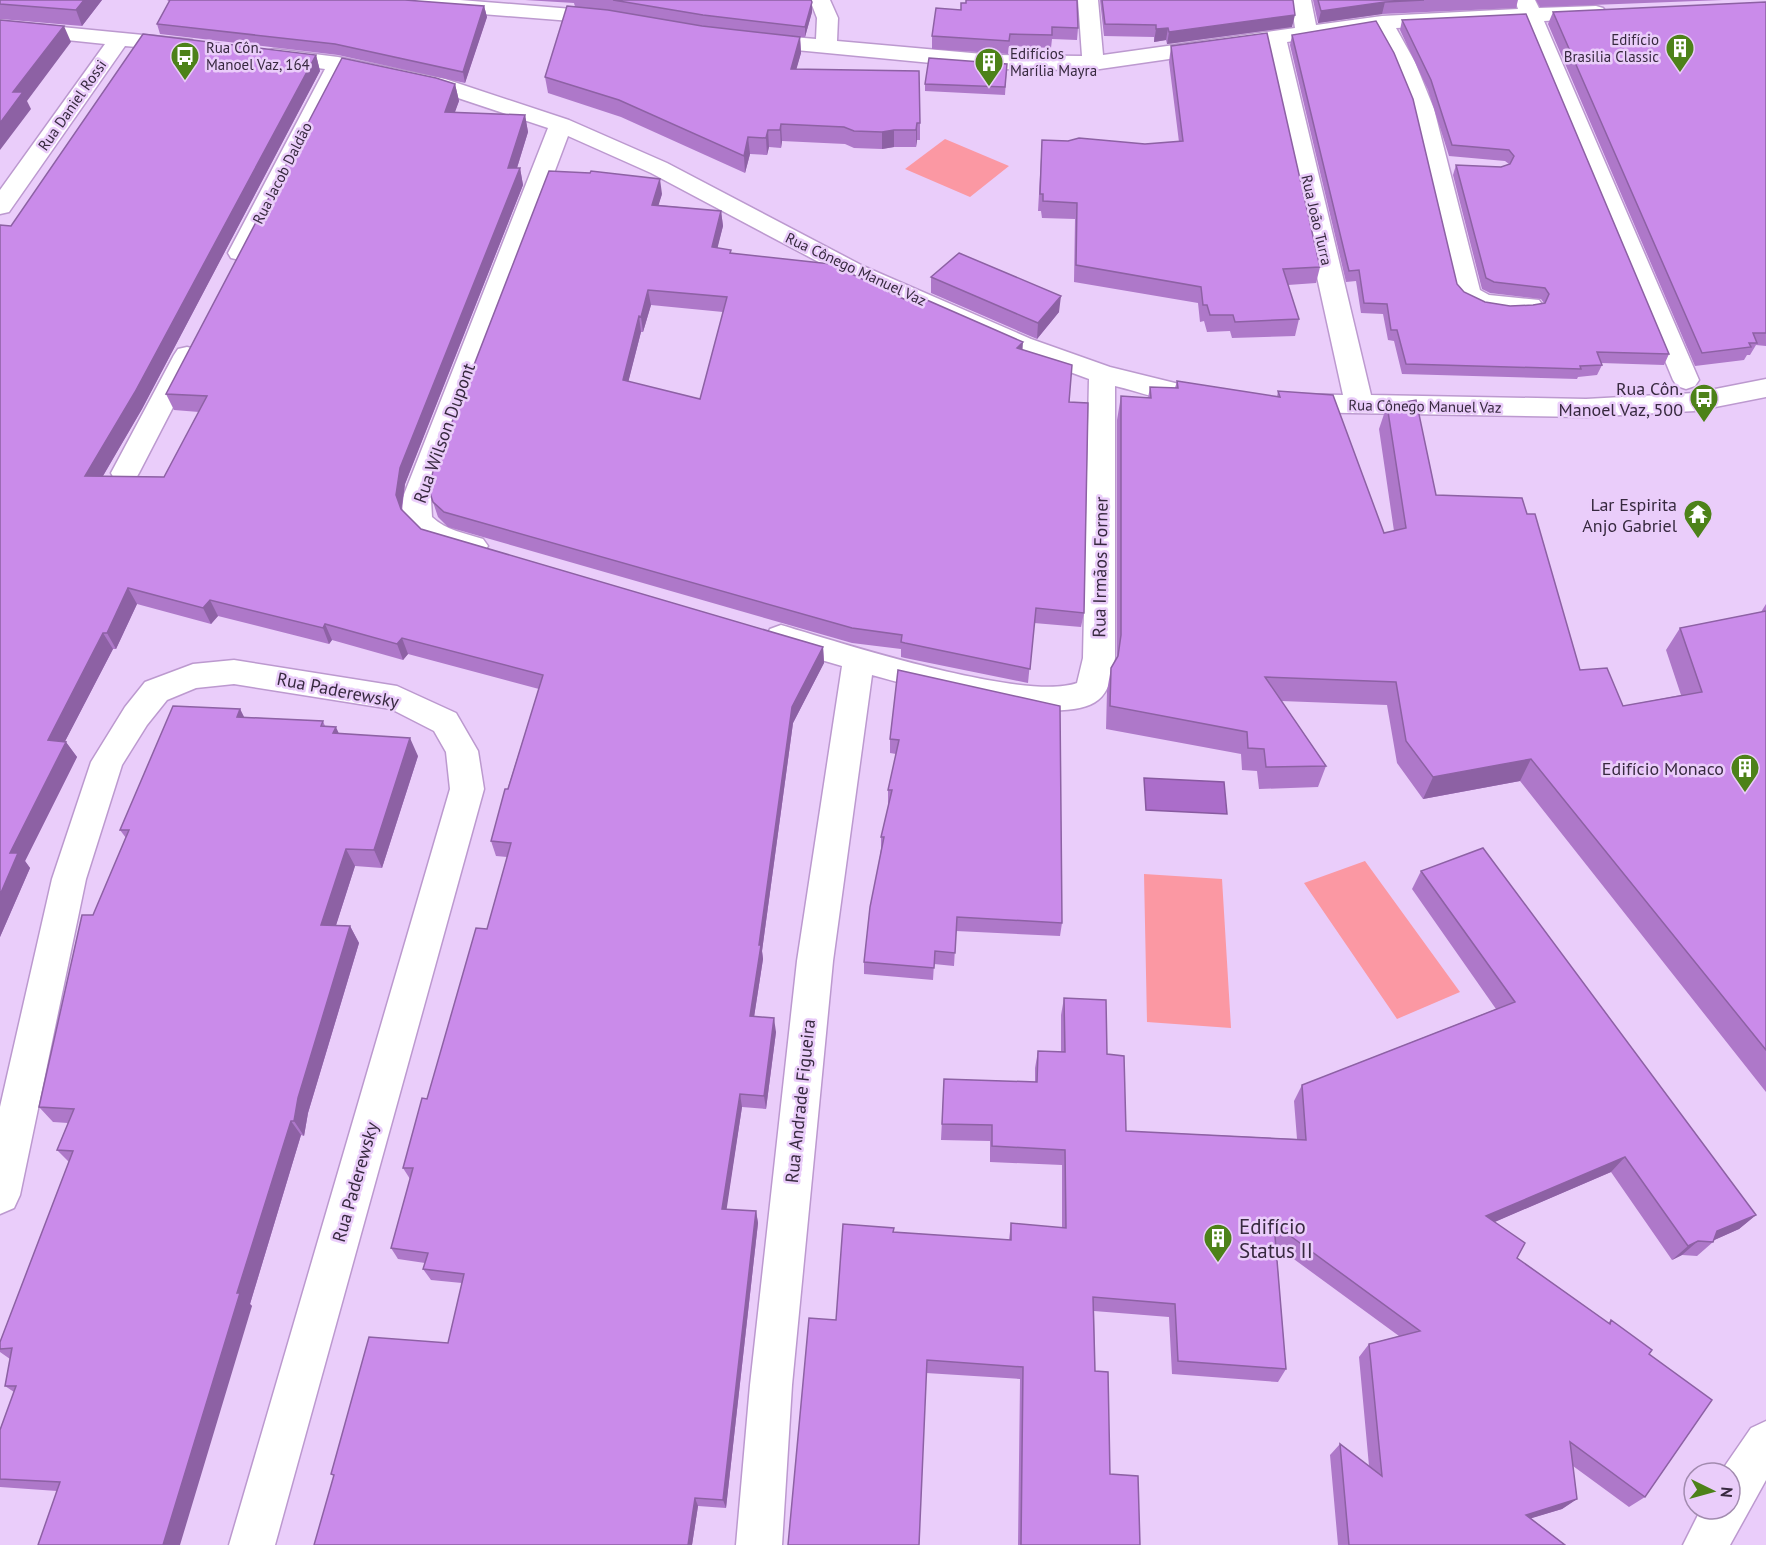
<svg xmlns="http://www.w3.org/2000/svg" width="1766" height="1545" font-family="'PT Sans',sans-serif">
<rect width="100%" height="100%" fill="#eacdfa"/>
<path fill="#fb98a3" d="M945,139l64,27 -39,31 -65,-28z
M1365,861l95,131 -63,27 -93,-136z
M1144,874l78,5 9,149 -84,-6z"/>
<path fill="#ab6dca" stroke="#8859a0" stroke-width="1.5" d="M1144,778l80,4 3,32 -81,-4z"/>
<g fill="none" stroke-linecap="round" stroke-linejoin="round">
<g stroke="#bc99cf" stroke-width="3">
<path id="minor" d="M371,0h89l149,12 7,2 4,4 -4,4 -7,2 -228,-18 -7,-2z
M810,0h20l8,18 -1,23 157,14 88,1 -4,-56h20l5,55 192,-27 -4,-28h20l5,25 66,-9 136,-7 -3,-9h20l4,8 57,-2 7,2 3,4 -3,4 -7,2 -52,3 155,359 -4,6 -9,3 -9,-3 -4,-6 -149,-358 -128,6 19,34 19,47 46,181 9,5 50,5 4,6 -4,6c-24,6 -69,3 -84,-19l-43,-184 -19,-47 -18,-33 -88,13 84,353 215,4 109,-6 71,-14v18l-71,14 -109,6 -294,-5 -10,-3 -4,-6 4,-6 10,-3 51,1 -77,-350 -173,25 -99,-1 -239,-23 -8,-1 -3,-5 3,-5 8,-1 61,5 1,-21z
M0,21l184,18 8,1 3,5 -3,5 -8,1 -59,-5 -116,166 -9,2v-24l105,-146 -105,-11z
M274,49l64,8 107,22 124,41 98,43 196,103 168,73 79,28 69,17 33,5 4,6 -4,6c-30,8 -67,-8 -97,-15v272c-2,14 -5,33 -17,42 -36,30 -182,-13 -226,-25l-39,286 -41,424 -10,160h-46l14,-160 47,-424 45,-295 -72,-21 -4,-8 4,-8 11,-4c60,18 243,77 296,58l6,-25 6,-279 -76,-28 -168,-75 -194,-103 -83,-37 -137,364 1,17c15,14 33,16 51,22l5,7 -5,7c-29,9 -89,-16 -80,-56l145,-369 -108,-36 -95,-20 -93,181 -3,5 -9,2 -9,-2 -3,-5 97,-184 -59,-8 -3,-5 3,-5z
M187,347l9,2 4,6 -61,118 -4,7 -10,3 -10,-3 -4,-7 63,-118 4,-6z
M234,660l163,26 59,27 22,38 6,38 -209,756h-46l221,-756 -4,-37 -12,-21 -43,-22 -157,-25 -38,4 -29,12 -20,25 -25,40 -36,114 -66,316 -6,13 -14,6v-107l52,-228 39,-117 34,-55 20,-25 48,-18z"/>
</g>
<g stroke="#bc99cf" stroke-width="3">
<path id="major" d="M1766,1421v59l-36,65h-47l18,-36h29v-36h-10l31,-45z"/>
</g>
<use href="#minor" fill="#fff" fill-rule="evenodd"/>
<use href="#major" fill="#fff" fill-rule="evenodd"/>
</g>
<path fill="#ae78c9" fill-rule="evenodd" d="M0,0h102l-20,26 -82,-7z
M167,0h238l79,6 3,11 -22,66 -127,-28 -178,-21 -3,-10 13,-22z
M525,0h286l1,12 -7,25h-5l1,16 -5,16 124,54v17h-3l-1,7h-22l-12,2 -28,-1 -9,-4 -63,-3 -1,7 -12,-1 -2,8 -17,-1 -5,19 -124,-56 -73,-24 -3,-16 30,-70 -1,-4z
M1100,0h193l-1,27 -125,17 -1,-4 -12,2v-5l-50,-1z
M1313,0h205l-2,8 -134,6 -64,9z
M1536,0h187l-183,7z
M1766,2v344l-10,-1 -6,10h-3l-3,5 -49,6 -147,-342 5,-12z
M966,3l112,25 -1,12 -25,-1 -1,9 -42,-2 -1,8 -76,-5v-13l29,-26z
M1526,14l143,340 -5,11 -63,-2 1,2 -5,10 -19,2 -1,2 -175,-5 -8,-33 -6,-1 -5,-26 -22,-1 -5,-32 -10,1 -56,-237 2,-10 165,249 7,8 21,10 25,4 23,-1 11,-2 -3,-4 -51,-6 -8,-4 -29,-114 3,-10 45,2 8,-3 -4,-3 -56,-5 -21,-66 -28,-60 2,-10z
M1171,46l149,221 -4,16 -28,2 11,34 -4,17 -63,2 -2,-7 -23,1 -3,-11 -4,1 -2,-19 -124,-21 1,-63 -33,-1 -1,-7h-3l4,-71 103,4 34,-2 -10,-80z
M316,55l4,16 -178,338 -39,67 61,1 35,-65 -25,-2 -8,-16 289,-310 4,17 -5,12 71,2 3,17 -11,36h3l3,17 -118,299 -3,26 19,19 402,118 1,16 -31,60 -31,228 1,8 -9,58 22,15 -10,77 -24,-2 -16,102 30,2 2,12 -32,285 -28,-2 -6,39h-378l20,-69 -3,-2 117,-131 14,-60 -31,-3 -8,-11 2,-6 -27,-4 -7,-11 19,-69 -7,-11 84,-239 20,-72 -11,-1 -5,-15 48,-152 -131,-35 -5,6 -71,-20 -3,4 -111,-28 -7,8 -74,-20 -21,45h-3l-48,92 12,16 -52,104 5,7 -30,69 11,-711z
M1007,64l-2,31 -80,-4v-7z
M662,194l-4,11 63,6 2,15 -6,22 15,5 174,47 116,50 47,52 15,211 -3,14 -47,-4 -6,60 -123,-25 -4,-1v-8l-49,-6 -404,-116 -10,-10 -9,-27zM651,305l72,7 -23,87 -72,-17 13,-50h2z
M931,277l128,35 -22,27 -106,-46z
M1177,381l100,16 1,-6 106,142 10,-2 -15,-102 8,-24 49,90 91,19 53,156 43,36 58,-11 -15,-45 14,-22 81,-16 5,-8v488l-246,-311 -97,18 -26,-36 -10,-58 -106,-4 45,65 -8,21 -59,2 -2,-18 -15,-1 -1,-16 -135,-25 1,-38 4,-23 6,-10v-238l4,-24 27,2 2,-11 25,1z
M898,670l164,253 -2,13 -104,-5 -2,35 -20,-2 -1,16 -69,-6v-12l17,-113v-12l8,-33h-1v-14l8,-36 -6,-1v-14z
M240,709l4,8 79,4 2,5 14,8 79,22 -36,112 -27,-2 -19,59 14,1 9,17 -51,170 -4,23 -3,-1 -51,169 2,2 -195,185 -57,-4v-57l14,-38 -9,-6 5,-27 -10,-7v-10l69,-180 -12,-12 11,-27 -15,-1 -14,-15 54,-192 33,-77 -6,-8z
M1421,871l335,344 -17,14 -25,11 -1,2 -16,14 -15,-1 -10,5 -61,-88 -117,50 23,36 91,65 3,-3 38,34 -4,143 -16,10 -56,-41 4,33 -15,10 -31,9 34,27h-227l-8,-90 10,-11 29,22 -10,-109 10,-13 30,-8 -123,-90 10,123 -8,13 -106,-8 -3,-57 -75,-6 1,60 15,103 30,71h-122l2,-166 -94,-6 -90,-53 58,-88 115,8 2,-17 51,5v-63l-72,-3v-21l-49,-1 3,-61 91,3v-14l3,-17 23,1v-37l3,-17 43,56 19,77 171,8 -3,-38 8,-16 194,-76 -84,-120z"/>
<path fill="#8d61a4" d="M84,0h18l-20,26 -6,-16z
M812,2v10l-7,25v-10z
M1385,2l-3,12 -64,9 3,-12z
M484,6l3,11 -22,66 -2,-11z
M1295,15l-3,12 -125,17 2,-12z
M64,26l7,16 -44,59 4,8 -31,41v-27l13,-31z
M1168,28l-2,12 -12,2 2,-13z
M800,37l1,16 -9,32 -1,-16z
M316,55l4,16 -178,338 -49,84 -8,-17z
M455,84l4,17 -10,28 -4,-17z
M525,115l3,17 -16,52 -4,-16z
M917,123v17l-1,7v-17z
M781,124l1,17 -1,7 -1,-18z
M768,130l1,17 -2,8 -1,-17z
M894,130v17l-12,2v-17z
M748,137l2,17 -5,19 -1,-17z
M520,168l3,17 -118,299 -4,28 -5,-17 4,-27z
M660,179l2,15 -8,26 -2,-15z
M721,211l2,15 -9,36 -2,-15z
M648,290l3,15 -8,27 -2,-15z
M1061,296l-2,16 -22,27 1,-16z
M639,316l2,16 -16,63 -2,-15z
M1023,342l-1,15 -5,-9z
M128,588l9,16 -21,45 -9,-16z
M210,600l8,16 -7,8 -8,-16z
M325,624l7,16 -3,4 -6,-16z
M103,633l10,16 -55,106 -10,-15z
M402,638l6,16 -5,6 -6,-16z
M823,647l1,16 -31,60 -31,228 1,8 -11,71 -2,-14 9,-71 33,-238z
M240,709l9,18 -12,-10z
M336,727l8,18 -11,-12z
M410,738l8,18 -36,112 -8,-18z
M66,742l11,15 -52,104 5,7 -30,69v-42l10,-42z
M1531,759l-11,22 -97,18 10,-22z
M346,849l9,17 -24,75 -10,-16z
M350,926l9,17 -51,170 -4,23 -10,-15 4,-23z
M774,1018l2,14 -10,77 -2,-13z
M740,1094l2,13 -17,113 -3,-11z
M291,1121l10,14 -51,169 2,2 -72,239h-17l74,-252z
M1625,1157l-14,15 -137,59 12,-15z
M756,1211l2,12 -32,285 -3,-8z
M1756,1215l-17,14 -29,13 7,-11z
M1698,1241l-16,14 -10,5 16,-14z
M695,1498l3,8 -6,39h-4z
M1577,1499l-15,10 -50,15 14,-9z"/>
<path fill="#ca8bea" stroke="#8d61a4" stroke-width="1.5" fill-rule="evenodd" d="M0,0h84l-8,10 -76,-6z
M170,0h235l79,6 -21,66 -128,-28 -178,-20z
M613,0h198l1,2 -7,25 -102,-12z
M966,0h111l1,28 -26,-1v8l-42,-1 -1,7 -77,-5 4,-28 25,2v-7h5z
M1102,0h191l2,15 -126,17 -1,-4 -12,1v-4l-51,-1z
M1318,0h106l-39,2 -64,9z
M1766,2v331h-13l4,10h-8l2,4 -49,6 -149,-341z
M567,6l41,4 94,16 98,11 -9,32 128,2 1,52h-3l-1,7h-22l-12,2 -28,-1 -10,-4 -63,-3 -1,6h-12l-2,8 -18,-1 -4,19 -125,-56 -74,-23z
M1526,14l143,340 -72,-2 5,13 -22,1 1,3 -175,-5 -9,-34h-6l-4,-26 -23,-1 -5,-33 -10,1 -57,-236 84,-14 18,32 19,46 44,185 7,8 21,10 25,4 23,-1 12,-2 4,-9 -4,-6 -51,-6 -8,-4 -30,-113 45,2 9,-3 4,-8 -5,-6 -57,-5 -21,-65 -29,-60z
M0,20l64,6 -51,66h10l-23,31z
M1267,33l53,234 -37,2 16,50 -64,3 -2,-7h-23l-3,-10h-4l-2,-18 -125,-22 1,-62 -34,-2v-7h-3l2,-54 26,1 11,-3 66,6 38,-3 -12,-95z
M143,34l173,21 -181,337 -50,84 79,1 43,-81 -41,-2 176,-336 94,20 19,6 -10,28 80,3 -17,53h12l-120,300 -4,27 5,14 20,20 402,118 -31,60 -33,238h2l-11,71 24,2 -10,78 -24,-2 -18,115 34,2 -33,289 -28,-2 -7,47h-374l20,-70 -3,-1 38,-137 79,6 16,-69 -41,-5 5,-16 -37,-5 22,-80h-10l19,-70 5,1 49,-171 11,1 24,-86 -20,-2 14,-52h3l35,-114 -141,-37 -5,6 -72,-20 -2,4 -113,-28 -7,8 -75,-20 -21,45h-4l-55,107 18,2 -56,111h8l-18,42v-670l11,1z
M929,58l78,6 -2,23 -80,-3z
M549,171l41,2 1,-2 69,8 -8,26 69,6 -9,36 19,3 -1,3 101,11 75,36 7,-6 110,48 -6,6 55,17 -3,37 19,1 -4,210 -48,-5 -6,61 -125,-26 -4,-1 1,-7 -50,-7 -408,-116 -11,-10 -4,-12 4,-19zM648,290l79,7 -27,102 -77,-19 16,-64 2,1z
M959,253l102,43 -23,27 -107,-46z
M1177,381l103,16 -2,-6 55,4 51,138 22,-5 -19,-123 29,-5 20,95 86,3 5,16h8l45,156 27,-2 16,38 79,-14 -22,-64 86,-17v439l-235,-291 -98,18 -27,-36 -10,-59 -131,-5 61,89 -60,1 -2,-18 -16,-1 -1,-16 -137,-26 1,-38 7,-12 3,-21v-239l30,2 -1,-11 28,1z
M898,670l162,36 2,217 -105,-6 -2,36 -20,-2 -1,17 -70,-6 6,-55 14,-70h-3l11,-47h-4l11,-50 -9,-1z
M173,706l67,3 -3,8 86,4 -2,5 15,1 -3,6 77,5 -36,112 -28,-1 -25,76 29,1 -52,172 -4,23h-3l-54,172h3l-77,252h-125l22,-63 -60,-3v-49l16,-44h-11l7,-38 -12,1v-7l73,-191 -16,-1 17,-41 -35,-2 43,-192h11l36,-85h-9z
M1483,848l273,367 -39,16 -4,11 -15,-1 -10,5 -63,-89 -139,59 39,27 -8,15 93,66 1,-4 41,30 -3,4 63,46 -67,97 -75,-55 7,57 -51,16 39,30h-216l-9,-101 42,32 -13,-132 51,-13 -146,-107 12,145 -108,-8 -3,-57 -82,-7 2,74 13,1 2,102 28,2 2,69h-119l2,-178 -96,-7 -8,185h-131l21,-227 27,2 7,-96 51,4 -1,4 118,8v-17l55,5 -1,-78 -73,-4v-21l-50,-1 2,-45 93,3 1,-31 27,1 -1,-54 42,2 1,54 17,2 2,75 180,9 -4,-55 213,-83 -94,-131z"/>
<defs>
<g id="building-pin" transform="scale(1.5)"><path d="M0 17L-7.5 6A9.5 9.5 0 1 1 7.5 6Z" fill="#4d8219" stroke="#eacdfa"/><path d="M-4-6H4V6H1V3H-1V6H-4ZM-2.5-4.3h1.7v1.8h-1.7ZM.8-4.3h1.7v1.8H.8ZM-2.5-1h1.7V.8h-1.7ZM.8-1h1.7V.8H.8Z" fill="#fff"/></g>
<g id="bus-pin" transform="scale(1.5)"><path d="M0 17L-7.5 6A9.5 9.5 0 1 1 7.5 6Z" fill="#4d8219" stroke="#eacdfa"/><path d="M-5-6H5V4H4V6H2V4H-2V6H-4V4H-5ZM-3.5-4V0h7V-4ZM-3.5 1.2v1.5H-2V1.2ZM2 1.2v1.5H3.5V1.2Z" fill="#fff"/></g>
<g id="temple-pin" transform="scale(1.5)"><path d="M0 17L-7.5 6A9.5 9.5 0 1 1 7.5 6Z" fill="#4d8219" stroke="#eacdfa"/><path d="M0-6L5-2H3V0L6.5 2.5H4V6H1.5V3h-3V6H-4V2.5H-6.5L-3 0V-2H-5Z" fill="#fff"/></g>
</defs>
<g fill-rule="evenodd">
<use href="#building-pin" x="1680" y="48"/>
<use href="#bus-pin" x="185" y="56"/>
<use href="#building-pin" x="989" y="62"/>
<use href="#bus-pin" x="1704" y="398"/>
<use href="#temple-pin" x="1698" y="514"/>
<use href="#building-pin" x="1745" y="768"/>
<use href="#building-pin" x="1218" y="1238"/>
</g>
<g text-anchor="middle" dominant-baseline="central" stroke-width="5" stroke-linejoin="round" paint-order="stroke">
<g font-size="15" fill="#37293f" stroke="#eacdfa" text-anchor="start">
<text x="1659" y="39" text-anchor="end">Edifício<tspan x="1659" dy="17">Brasilia Classic</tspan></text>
<text x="206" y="47">Rua Côn.<tspan x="206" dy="17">Manoel Vaz, 164</tspan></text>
<text x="1010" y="53">Edifícios<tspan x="1010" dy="17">Marília Mayra</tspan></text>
</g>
<g font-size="15" fill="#37293f" stroke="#eacdfa">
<text transform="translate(72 105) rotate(-55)">Rua Daniel Rossi</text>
<text transform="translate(282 173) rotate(-63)">Rua Jacob Daldão</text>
<text transform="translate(1317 220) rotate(77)">Rua João Turra</text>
<text transform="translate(856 269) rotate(25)">Rua Cônego Manuel Vaz</text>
<text transform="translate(1425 406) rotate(1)">Rua Cônego Manuel Vaz</text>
</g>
<g font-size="18" fill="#37293f" stroke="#eacdfa" text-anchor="end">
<text x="1683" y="388">Rua Côn.<tspan x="1683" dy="21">Manoel Vaz, 500</tspan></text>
<text x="1677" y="504">Lar Espirita<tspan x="1677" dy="21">Anjo Gabriel</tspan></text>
<text x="1724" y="768">Edifício Monaco</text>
</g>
<g font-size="18" fill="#37293f" stroke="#eacdfa">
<text transform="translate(444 433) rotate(-70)">Rua Wilson Dupont</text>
<text transform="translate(1100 567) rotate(-89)">Rua Irmãos Forner</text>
<text transform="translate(338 690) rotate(11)">Rua Paderewsky</text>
<text transform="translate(800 1101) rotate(-84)">Rua Andrade Figueira</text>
<text transform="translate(355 1182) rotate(-74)">Rua Paderewsky</text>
</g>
<g font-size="21" fill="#37293f" stroke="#eacdfa" text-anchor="start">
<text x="1239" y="1226">Edifício<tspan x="1239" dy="24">Status II</tspan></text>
</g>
</g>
<g transform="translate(1712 1491) rotate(95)"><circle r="28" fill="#eacdfa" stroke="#a28baf" stroke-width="1.5"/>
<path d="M0-4.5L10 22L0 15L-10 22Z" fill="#4d8219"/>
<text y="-9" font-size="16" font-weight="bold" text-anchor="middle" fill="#37293f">N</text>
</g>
</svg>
